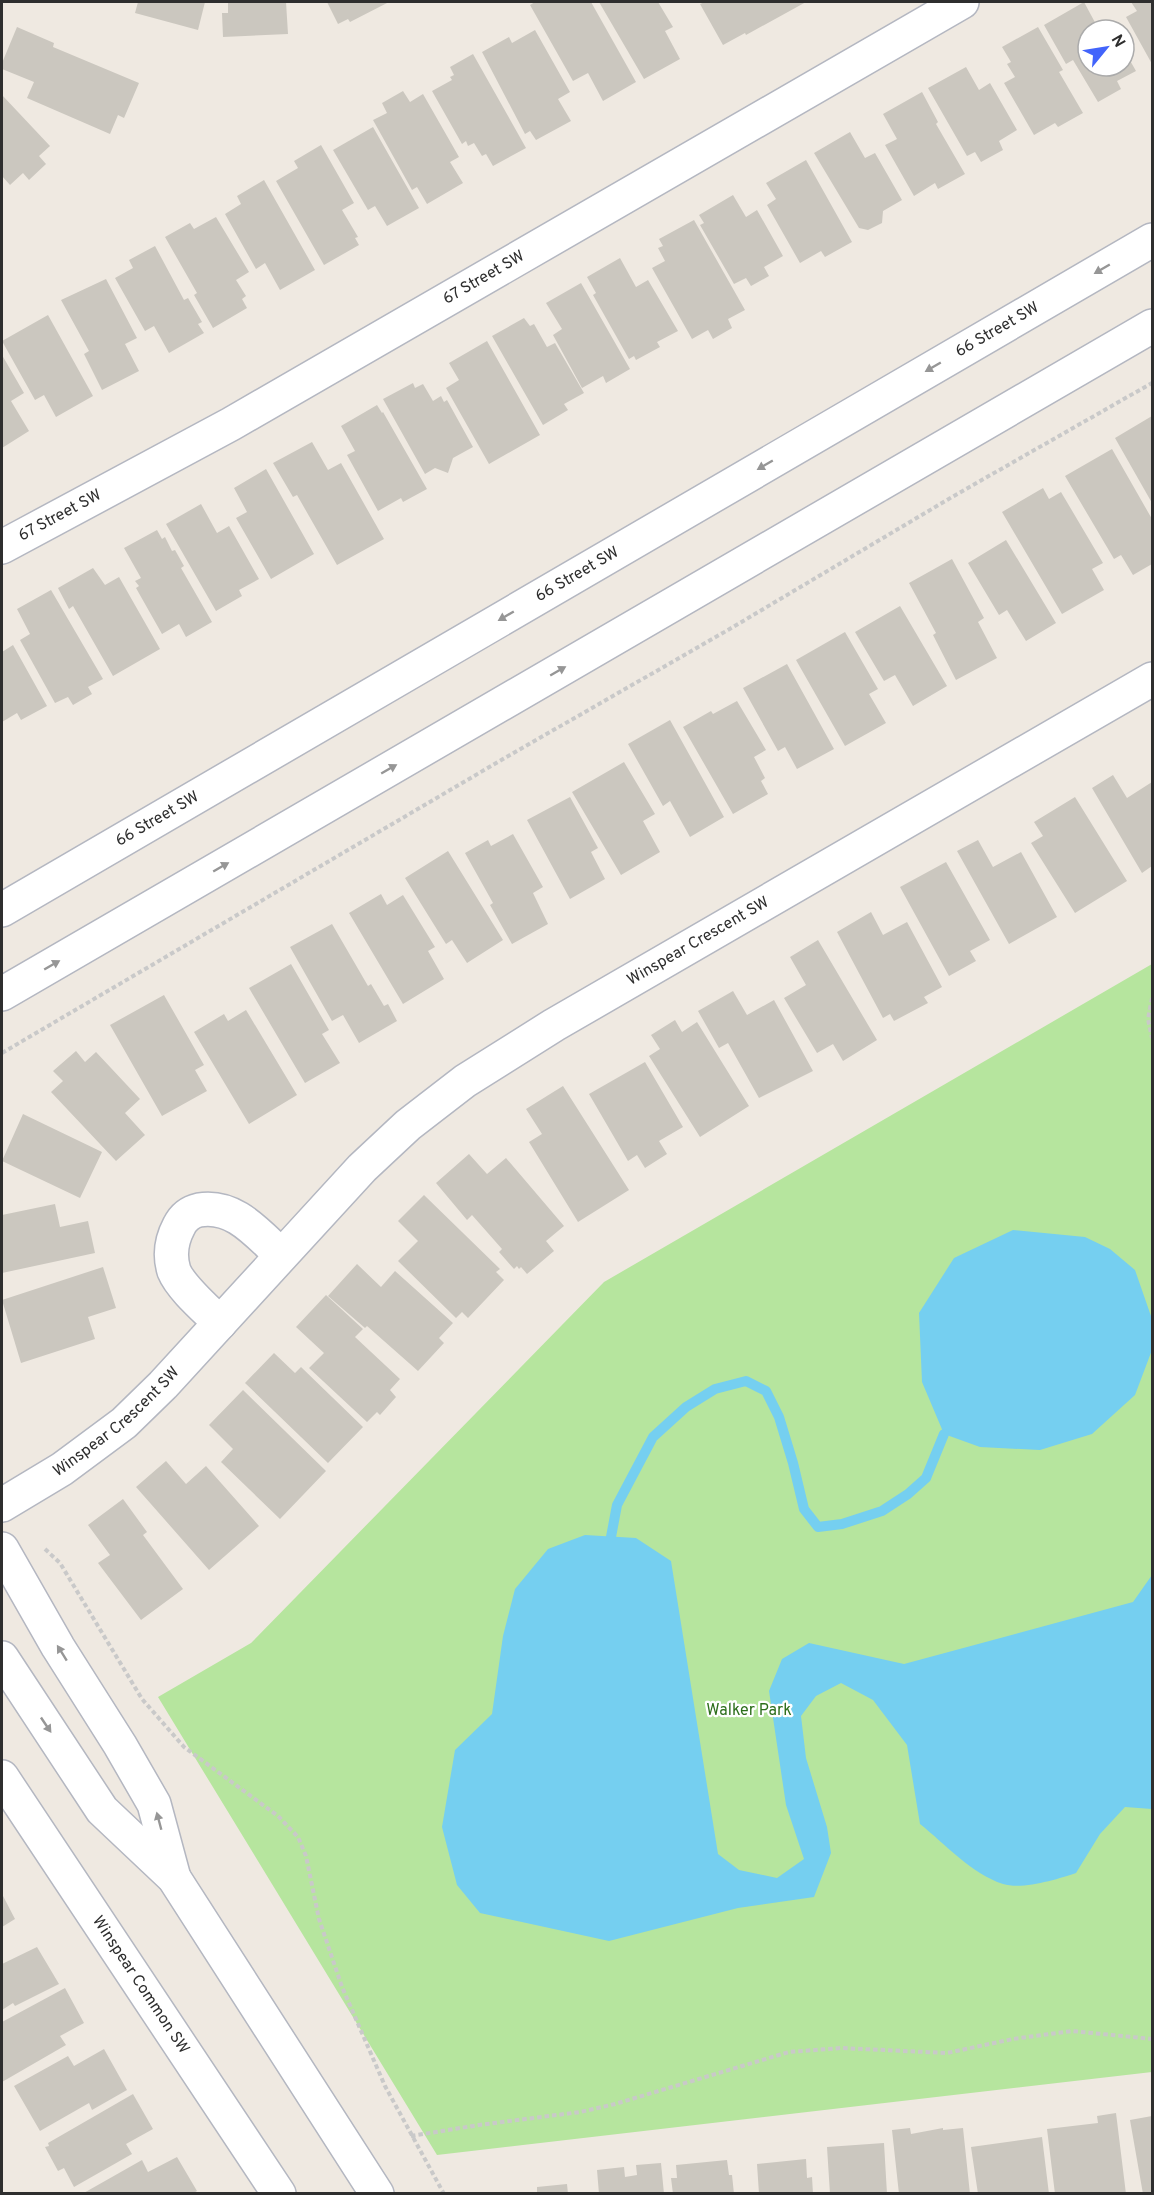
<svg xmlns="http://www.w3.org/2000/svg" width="1154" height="2195" font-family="Overpass,sans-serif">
<rect width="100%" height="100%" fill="#efe9e1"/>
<path fill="#b6e59e" d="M1152,964v1108l-715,83 -279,-458 93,-54 353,-361z"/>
<path fill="#75cff0" d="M1013,1230l72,7 25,12 25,21 17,49v31l-17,45 -43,39 -52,16 -60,-3 -36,-13 -22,-52 -3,-69 35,-55z
M585,1535l51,3 35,23 47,293 21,16 38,8 27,-19 -18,-54 -17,-114 13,-32 27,-16 95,21 229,-62 19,-27v234l-27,-2 -25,27 -24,39c-18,6 -53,17 -73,11 -31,-10 -58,-40 -83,-60l-13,-79 -34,-45 -32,-17 -25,13 -15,20 5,42 21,69 4,26 -17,44 -76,11 -129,33 -129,-28 -23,-28 -15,-58 13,-77 37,-36 11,-78 12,-47 33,-40z"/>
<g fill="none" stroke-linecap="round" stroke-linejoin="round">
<path stroke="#75cff0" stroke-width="10" d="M611,1537l6,-32 36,-68 33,-30 29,-18 31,-8 20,10 13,26 14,46 11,46 14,18 24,-3 40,-13 26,-17 18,-16 18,-44"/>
</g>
<path fill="#cbc7bf" d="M138,2h67l-7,28 -63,-17z
M228,2h58l2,32 -65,3 -1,-24h6z
M327,2h62l-39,20 -2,-3 -10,5z
M535,2h56l45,80 -33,19 -15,-28 -15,8 -43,-76z
M599,2h59l15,25 -8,4 15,28 -36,20z
M705,2h101l-60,33 -1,-2 -22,12 -23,-41z
M1084,2l14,26 10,-6 4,8h-24v36h36v-16l12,21 -19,10 4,8 -23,13 -25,-42 -7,4 -22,-39z
M1131,2h21v62l-26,-47 11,-6z
M17,27l37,16 -1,4 86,36 -15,35 -6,-3 -8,19 -83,-36 7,-16 -32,-13v-6z
M1038,27l25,43 -4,2 24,41 -25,14 -3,-4 -21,12 -30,-52 11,-6 -8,-13 4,-2 -9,-15z
M535,30l35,62 -12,7 13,22 -35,19 -6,-9 -5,3 -43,-82 27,-15 3,6z
M473,54l53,94 -33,18 -7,-12 -4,2 -8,-13 -6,3 -2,-5 -4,3 -30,-53 20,-11 -2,-3 4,-2 -4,-8z
M966,67l13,23 11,-7 27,47 -18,11 4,9 -22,12 -6,-10 -8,4 -39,-68z
M403,91l7,11 13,-8 36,63 -9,5 13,21 -36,21 -10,-17 -5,3 -39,-70 14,-7 -5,-10z
M922,92l16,30 -2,2 29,50 -27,15 -3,-6 -21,13 -29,-51 12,-6 -14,-25z
M2,95l48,51 -11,10 7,8 -17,16 -6,-7 -13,12 -8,-9z
M373,127l46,81 -32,18 -12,-20 -7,4 -35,-60z
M850,132l15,26 10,-5 27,47 -19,11 -1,12 -14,7 -9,-2 -45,-75z
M321,145l33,58 -12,7 16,27 -3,1 4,7 -35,20 -48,-84 22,-13 -4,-7z
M806,160l46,82 -27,15 -4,-6 -21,12 -33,-58 9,-6 -10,-16z
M264,180l51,90 -35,20 -15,-27 -9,6 -31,-55 16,-10 -4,-8z
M733,195l13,22 11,-7 26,46 -19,11 5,9 -18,10 -5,-8 -12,6 -34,-59 4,-2 -5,-8z
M216,217l33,55 -13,8 10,16 -4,3 5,9 -34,20 -19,-33 3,-2 -32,-56 25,-14 4,6z
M694,220l51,90 -17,9 4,9 -19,11 -5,-9 -16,9 -40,-71 13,-7 -7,-13 5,-2 -4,-7z
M155,246l29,54 4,-2 14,24 -4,2 6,9 -35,20 -15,-27 -9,5 -30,-53 18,-10 -4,-8z
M620,258l16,29 12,-7 30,51 -21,11 3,5 -24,13 -2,-4 -5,3 -36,-64 3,-2 -9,-16z
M106,279l31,59 -12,6 14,27 -37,19 -18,-36 5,-3 -28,-51z
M581,283l49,86 -24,14 -3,-7 -21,12 -29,-53 9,-6 -16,-26z
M48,315l45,81 -37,21 -12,-22 -9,5 -33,-59z
M524,318l6,8 4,-2 13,23 8,-4 29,50 -20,11 4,6 -25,15 -51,-89z
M487,341l53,94 -51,29 -43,-76 13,-8 -10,-17z
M2,355l22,38 -13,8 18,30 -27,17z
M413,383l2,5 8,-4 10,17 8,-5 3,6 3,-2 26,47 -20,11 -5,15 -13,-5 -10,6 -42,-75z
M377,405l5,8 1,-1 44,77 -24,13 -2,-4 -23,13 -31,-56 8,-4 -14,-25z
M1152,416v87l-37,-65z
M312,442l16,28 13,-7 43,76 -47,26 -40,-70 -4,2 -20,-34z
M1112,449l40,70v45l-19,11 -12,-20 -7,4 -49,-83z
M266,469l48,85 -43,25 -35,-61 11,-6 -13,-24z
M1043,488l6,11 12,-7 42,71 -11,6 12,21 -42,24 -60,-102z
M201,504l16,29 12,-7 30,53 -20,11 3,6 -26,15 -50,-87z
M157,530l5,9 3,-2 7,14 3,-1 9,16 -3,2 31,54 -26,15 -7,-13 -17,10 -26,-46 3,-2 -4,-5 6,-3 -17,-30z
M1006,540l50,83 -30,18 -19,-31 -8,5 -31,-52z
M952,559l32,59 -6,4 19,36 -41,22 -23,-45 3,-2 -27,-50z
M93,568l12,17 14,-8 41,72 -47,27 -40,-70 -4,3 -11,-21z
M51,590l52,89 -15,8 4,7 -19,11 -5,-8 -13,6 -35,-63 10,-6 -13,-25z
M900,606l47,80 -34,20 -18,-31 -11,6 -29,-49z
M845,632l33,57 -9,5 17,29 -41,23 -49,-86z
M13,645l34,61 -26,14 -4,-7 -15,9v-70z
M787,664l47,85 -37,20 -12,-22 -7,4 -35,-63z
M737,701l29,49 -12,7 11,21 -4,3 7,13 -35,20 -50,-87 28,-16 2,3z
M670,720l54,97 -34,20 -20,-36 -7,5 -35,-62z
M624,762l31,52 -12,7 17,31 -39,23 -49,-83z
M1113,775l14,23 25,-16v84l-10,7 -50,-85z
M570,797l28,51 -7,4 14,27 -35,20 -43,-79z
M1075,797l52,84 -52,32 -44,-70 12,-7 -9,-14z
M513,834l30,53 -10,6 15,31 -36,20 -22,-39 3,-2 -28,-50 23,-13 3,6z
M978,840l15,27 28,-15 36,65 -48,27 -52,-93z
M448,851l55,89 -36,23 -15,-23 -6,4 -41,-66z
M946,862l44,78 -20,11 6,10 -27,15 -49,-89z
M381,894l6,11 16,-10 32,52 -7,4 16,28 -41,25 -54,-91z
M871,912l12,23 24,-13 35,65 -18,10 4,6 -34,18 -4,-7 -7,4 -46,-86z
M332,924l36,62 3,-2 13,22 4,-2 9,17 -38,22 -16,-28 -11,6 -42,-74z
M818,940l59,100 -34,21 -10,-17 -16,9 -33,-55 22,-13 -16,-28z
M291,964l38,66 -7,4 18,29 -35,20 -56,-95z
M733,991l14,24 27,-15 39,71 -54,27 -31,-55 -9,5 -21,-37z
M164,995l40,70 -9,5 12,21 -45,25 -52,-91z
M246,1010l51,85 -48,29 -55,-92 30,-18 4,7z
M675,1020l7,12 15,-10 52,84 -49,31 -51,-81 11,-7 -9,-14z
M76,1051l9,11 11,-10 44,47 -15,14 20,22 -29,26 -65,-69 12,-11 -10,-10z
M645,1062l38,65 -24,14 8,13 -22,14 -8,-13 -9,6 -39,-67z
M563,1086l66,104 -51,32 -49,-80 13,-8 -16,-25z
M23,1114l79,38 -22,46 -78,-37z
M469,1154l18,20 19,-16 58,68 -18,15 8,10 -27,23 -6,-7 -2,2 -2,-3 -3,3 -15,-17 3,-3 -30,-34 -5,5 -31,-37z
M424,1195l76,74 -4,3 8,8 -36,38 -6,-6 -6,6 -58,-57 20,-20 -20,-20z
M55,1204l5,23 28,-6 7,32 -93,20v-58z
M357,1264l24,23 14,-16 58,52 -14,15 5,5 -26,28 -51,-45 -2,2 -37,-32z
M103,1267l13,41 -28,9 7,22 -74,24 -19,-63z
M326,1295l37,34 -8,8 45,42 -10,11 6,7 -16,18 -3,-3 -10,10 -58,-54 15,-15 -28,-26z
M274,1353l21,20 6,-6 62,60 -35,36 -83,-80z
M243,1390l83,81 -46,48 -59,-57 12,-13 -24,-24z
M166,1461l20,23 20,-18 53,60 -50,44 -73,-83z
M123,1499l24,33 -4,3 40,54 -42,31 -43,-57 12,-8 -22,-30z
M2,1894l13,25 -13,8z
M37,1947l22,37 -44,22 -2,-3 -11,7v-46z
M65,1988l19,35 -24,13 6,9 -64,37v-60z
M104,2049l23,41 -35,20 -3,-7 -49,28 -26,-45 54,-30 6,10z
M133,2094l20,35 -27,15 6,10 -58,33 -10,-19 -6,3 -13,-24 4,-1 -1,-3z
M1116,2113l10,81h-71l-8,-65 51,-6 -1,-7z
M1152,2116v78h-9l-13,-74z
M910,2128l1,6 32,-6v2l20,-2 7,66h-71l-7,-64z
M1042,2137l7,57h-71l-7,-47z
M884,2143l3,51h-57l-3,-47z
M177,2157l20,34 -5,3h-110l60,-34 6,12z
M806,2159l1,19 5,-1 1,17h-54l-2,-30z
M727,2160l2,15h3l2,19h-61l-2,-16h6l-1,-13z
M661,2163l3,31h-65l-2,-24 27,-3 1,10 12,-2 -1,-10z
M567,2184l1,10h-31v-7z"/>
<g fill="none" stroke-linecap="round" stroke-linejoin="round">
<g stroke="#b4b7c1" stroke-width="36">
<g id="street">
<path id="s1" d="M2,547l229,-123 731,-422"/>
<path d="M220,1323c-13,-13 -39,-35 -46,-52 -5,-16 -3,-30 5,-45 4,-8 11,-14 20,-16 35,-6 58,23 82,45"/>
<path id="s2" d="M2,1505l60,-36 62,-46 39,-38 199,-217 46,-43 57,-44 89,-56 598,-346"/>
<path id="s3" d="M2,1777l277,417"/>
</g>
</g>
<g stroke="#b4b7c1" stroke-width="36">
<g id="secondary">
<path id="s4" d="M2,910l1150,-670"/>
<path d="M2,994l1150,-668"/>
<path d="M2,1549l56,98 62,98 34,59 20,74"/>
<path d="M2,1658l100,152 72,68 203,316"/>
</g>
</g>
<path stroke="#c9c9c9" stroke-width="4" stroke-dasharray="4.5 3" stroke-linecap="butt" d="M1152,998l-4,21 4,19
M2,1053l501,-294 225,-129 224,-133 200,-114
M45,1549l15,14 82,136 42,48 94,69 20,21 8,19 13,63 23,68 43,99 59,108
M411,2136l68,-11 101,-13 35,-8 174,-52 52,-4 106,5 66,-14 59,-8 80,8"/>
<use href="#street" stroke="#fff" stroke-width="33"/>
<use href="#secondary" stroke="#fff" stroke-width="33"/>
</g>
<defs><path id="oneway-solid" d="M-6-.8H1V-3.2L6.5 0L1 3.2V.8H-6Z" transform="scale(1.5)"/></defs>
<g fill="#969696">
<use href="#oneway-solid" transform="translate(1102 269) rotate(150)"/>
<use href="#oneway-solid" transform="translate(933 367) rotate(150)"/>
<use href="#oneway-solid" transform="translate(765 465) rotate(150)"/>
<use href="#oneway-solid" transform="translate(506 616) rotate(150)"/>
<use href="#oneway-solid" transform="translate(558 671) rotate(-30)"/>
<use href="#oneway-solid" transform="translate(389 769) rotate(-30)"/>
<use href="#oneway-solid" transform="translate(221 867) rotate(-30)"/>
<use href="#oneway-solid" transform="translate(52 965) rotate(-30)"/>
<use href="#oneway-solid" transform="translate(62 1653) rotate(-122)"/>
<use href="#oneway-solid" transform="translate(46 1725) rotate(56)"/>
<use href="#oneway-solid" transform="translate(159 1821) rotate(-105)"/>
</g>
<g text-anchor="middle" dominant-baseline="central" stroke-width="4.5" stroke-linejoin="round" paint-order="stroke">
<g font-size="16" fill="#2e2e2e" stroke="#fff">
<text stroke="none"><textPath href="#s1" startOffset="552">67 Street SW</textPath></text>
<text stroke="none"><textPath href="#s4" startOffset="1152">66 Street SW</textPath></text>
<text stroke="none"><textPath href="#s1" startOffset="66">67 Street SW</textPath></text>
<text stroke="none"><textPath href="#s4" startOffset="666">66 Street SW</textPath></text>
<text stroke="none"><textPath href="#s4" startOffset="180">66 Street SW</textPath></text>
<text stroke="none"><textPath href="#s2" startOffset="903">Winspear Crescent SW</textPath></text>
<text stroke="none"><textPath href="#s2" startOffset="142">Winspear Crescent SW</textPath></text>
<text stroke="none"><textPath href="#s3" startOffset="250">Winspear Common SW</textPath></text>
</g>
<g font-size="16" fill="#2c6e1b" stroke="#fff">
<text x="749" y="1711">Walker Park</text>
</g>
</g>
<rect width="1154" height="2195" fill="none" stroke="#2e2e2e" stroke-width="6"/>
<g transform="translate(1106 48) rotate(60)"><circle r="28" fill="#ffffff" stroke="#ababab" stroke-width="1.5"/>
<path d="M0-4.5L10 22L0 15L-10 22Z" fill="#4264fb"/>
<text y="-9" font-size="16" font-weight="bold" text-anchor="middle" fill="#2e2e2e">N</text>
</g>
</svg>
